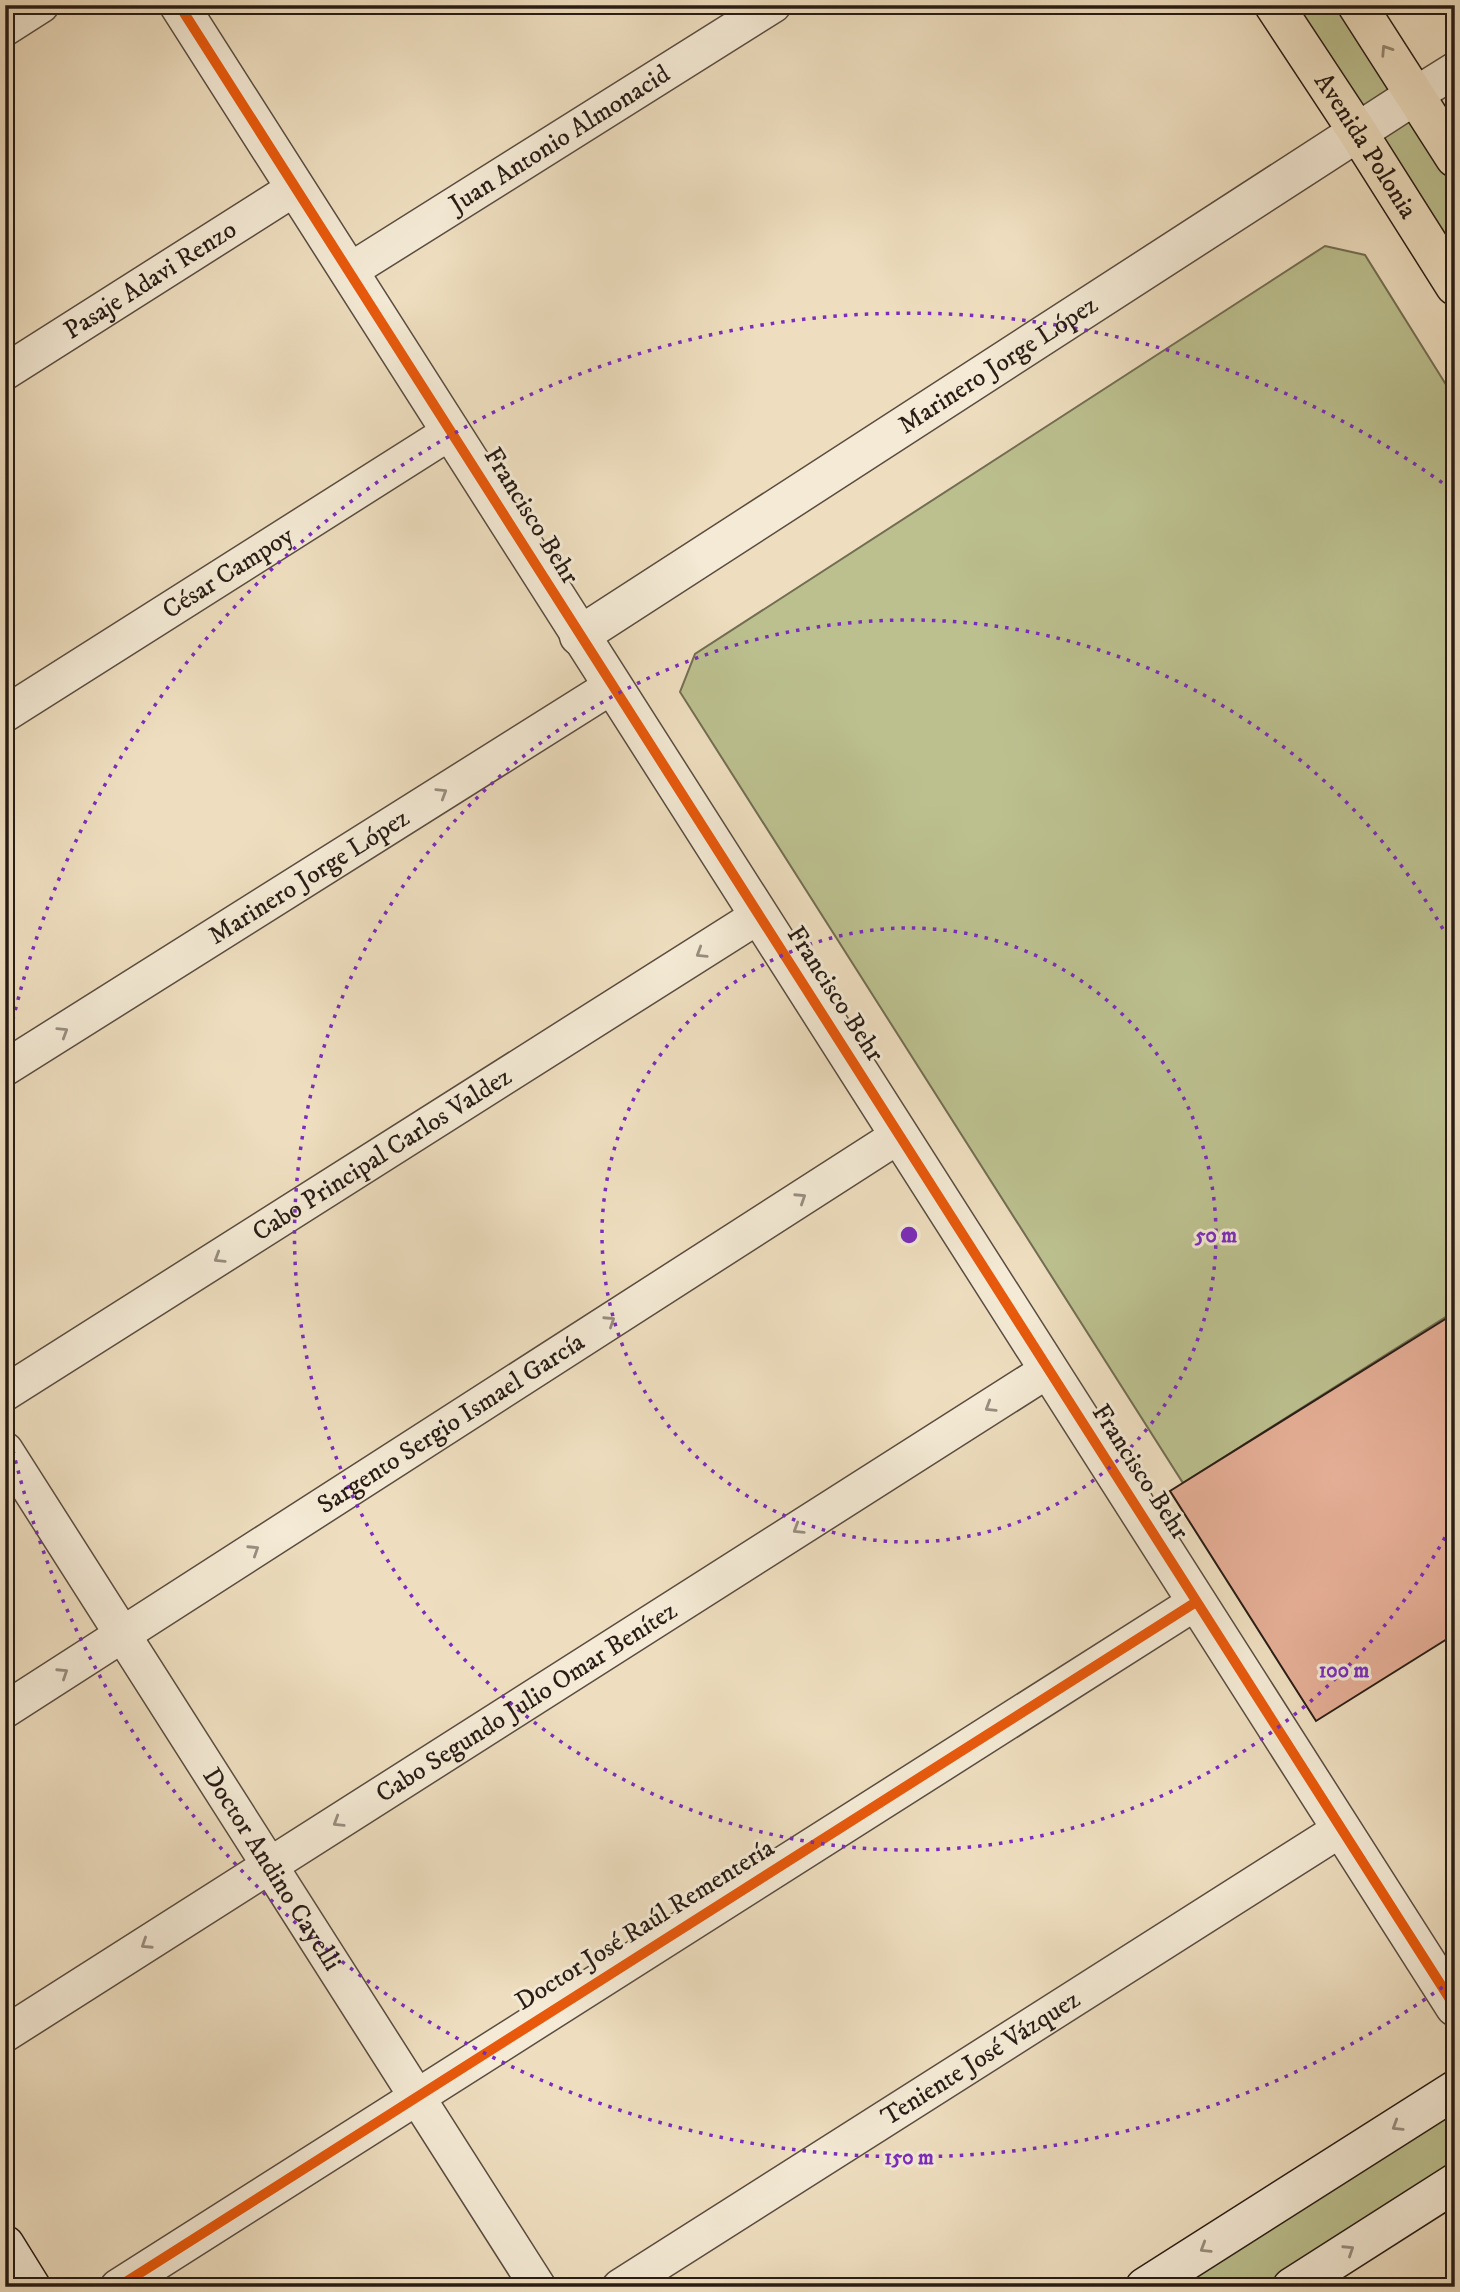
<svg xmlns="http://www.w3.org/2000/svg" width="1460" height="2292" font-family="'IM FELL DW Pica',serif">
<rect width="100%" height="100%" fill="#eedebf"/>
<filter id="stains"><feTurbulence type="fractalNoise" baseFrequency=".00286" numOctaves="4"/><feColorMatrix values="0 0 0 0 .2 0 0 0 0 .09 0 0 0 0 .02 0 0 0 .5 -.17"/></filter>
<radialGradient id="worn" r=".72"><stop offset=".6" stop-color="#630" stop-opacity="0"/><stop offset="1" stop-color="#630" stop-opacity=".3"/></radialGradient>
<path fill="#bcc08f" stroke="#726e52" stroke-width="2" d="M1274,5h83l98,153v128z
M1325,246l40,9 90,144v912l-272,172 -503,-791 15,-38z
M1455,2090v93l-163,104h-147z"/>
<path fill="#e5ae96" stroke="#281c15" stroke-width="2" d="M1455,1313v321l-139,87 -146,-230z"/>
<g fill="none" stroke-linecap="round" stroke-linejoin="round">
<g stroke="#5a4c40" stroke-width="38">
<g id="minor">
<path d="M5,28l36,-23"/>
<path d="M1415,95l40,-25"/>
<path id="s1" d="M348,272l425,-267"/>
<path id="s2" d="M5,372l290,-184"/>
<path id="s3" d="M5,714l445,-282"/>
<path id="s4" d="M5,1068l607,-382"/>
<path id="s5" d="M5,1393l753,-477"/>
<path id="s6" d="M5,1450l533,837"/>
<path id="s7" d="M5,1710l893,-574"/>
<path id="s8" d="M5,2034l1043,-664"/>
<path d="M118,2287l1078,-685"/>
<path id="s9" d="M620,2287l721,-458"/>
</g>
</g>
<g stroke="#5a4c40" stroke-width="41">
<g id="tertiary">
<path d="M179,5l1276,2002"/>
<path id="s10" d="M579,636l836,-541"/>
</g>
</g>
<g stroke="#281c15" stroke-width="41">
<path id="secondary" d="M5,2245l26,42
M1145,2287l310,-197
M1292,2287l163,-104"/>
</g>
<g stroke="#281c15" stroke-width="41">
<g id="primary">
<path id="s11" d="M1274,5l83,126 98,155"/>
<path d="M1357,5l98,153"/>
</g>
</g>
<use href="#minor" stroke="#f4ead5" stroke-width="35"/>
<use href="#tertiary" stroke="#f4ead5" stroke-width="38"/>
<use href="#secondary" stroke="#f4ead5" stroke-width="38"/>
<use href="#primary" stroke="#eedebf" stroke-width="38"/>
<g stroke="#f4ead5" stroke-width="15">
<path id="cycleway" d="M179,5l1276,2002
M118,2287l1078,-685"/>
</g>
<use href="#cycleway" stroke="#e8590c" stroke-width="10"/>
</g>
<defs><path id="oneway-chevron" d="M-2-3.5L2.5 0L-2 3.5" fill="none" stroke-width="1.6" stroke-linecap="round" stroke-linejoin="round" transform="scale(1.75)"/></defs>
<use stroke="#958772" href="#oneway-chevron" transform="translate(1386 50) rotate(-123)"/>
<g stroke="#988d7f">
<use href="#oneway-chevron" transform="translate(442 793) rotate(-32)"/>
<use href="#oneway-chevron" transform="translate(701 953) rotate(148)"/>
<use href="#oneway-chevron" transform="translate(63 1032) rotate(-32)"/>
<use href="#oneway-chevron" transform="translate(801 1198) rotate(-33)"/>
<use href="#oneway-chevron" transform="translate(219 1258) rotate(148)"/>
<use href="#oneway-chevron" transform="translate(610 1321) rotate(-33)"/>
<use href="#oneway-chevron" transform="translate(990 1407) rotate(148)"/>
<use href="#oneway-chevron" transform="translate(798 1529) rotate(148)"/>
<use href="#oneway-chevron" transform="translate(254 1550) rotate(-33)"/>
<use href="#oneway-chevron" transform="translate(63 1673) rotate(-33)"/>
<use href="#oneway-chevron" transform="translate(338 1822) rotate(148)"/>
<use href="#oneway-chevron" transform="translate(146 1944) rotate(147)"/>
<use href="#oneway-chevron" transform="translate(1397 2126) rotate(148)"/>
<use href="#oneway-chevron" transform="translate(1205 2248) rotate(148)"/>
<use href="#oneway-chevron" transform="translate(1349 2250) rotate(-33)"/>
</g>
<g fill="none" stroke="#7b2cbf" stroke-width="3.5" stroke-dasharray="3.5 7">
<circle cx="909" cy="1235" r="307"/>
<path d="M1455 1519A615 615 0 1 1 1455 951"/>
<path d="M1451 1981A922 922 0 0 1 6 1419M6 1051A922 922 0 0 1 1451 489"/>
</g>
<g text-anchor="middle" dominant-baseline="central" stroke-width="6" stroke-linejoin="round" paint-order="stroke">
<g font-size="26" fill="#281c15" stroke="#f4ead5">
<text stroke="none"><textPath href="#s1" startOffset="250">Juan Antonio Almonacid</textPath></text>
<text stroke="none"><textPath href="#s11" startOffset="168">Avenida Polonia</textPath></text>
<text stroke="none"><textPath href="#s2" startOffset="172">Pasaje Adavi Renzo</textPath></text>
<text stroke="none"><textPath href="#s10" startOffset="499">Marinero Jorge López</textPath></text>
<text transform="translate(531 516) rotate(58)">Francisco Behr</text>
<text stroke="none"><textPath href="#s3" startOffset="264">César Campoy</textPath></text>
<text stroke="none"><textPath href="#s4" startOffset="359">Marinero Jorge López</textPath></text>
<text transform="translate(835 994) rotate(57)">Francisco Behr</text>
<text stroke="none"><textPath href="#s5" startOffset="446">Cabo Principal Carlos Valdez</textPath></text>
<text stroke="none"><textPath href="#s7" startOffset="530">Sargento Sergio Ismael García</textPath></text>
<text transform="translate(1140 1472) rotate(57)">Francisco Behr</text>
<text stroke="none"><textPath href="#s8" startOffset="618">Cabo Segundo Julio Omar Benítez</textPath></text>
<text stroke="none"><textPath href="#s6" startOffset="497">Doctor Andino Cayelli</textPath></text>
<text transform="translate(645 1925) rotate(-32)">Doctor José Raúl Rementería</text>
<text stroke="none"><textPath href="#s9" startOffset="427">Teniente José Vázquez</textPath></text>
</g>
</g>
<circle cx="909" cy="1235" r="10" fill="#7b2cbf" stroke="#f4ead5" stroke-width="3.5"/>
<g font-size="21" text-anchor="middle" font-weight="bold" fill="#7b2cbf" stroke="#f4ead5" stroke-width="6" stroke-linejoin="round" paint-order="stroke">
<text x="1216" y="1242">50 m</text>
<text x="1344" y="1677">100 m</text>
<text x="909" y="2164">150 m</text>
</g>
<rect width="1460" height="2292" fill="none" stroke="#eedebf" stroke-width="28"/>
<rect x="7" y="7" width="1446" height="2278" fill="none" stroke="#281c15" stroke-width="3.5"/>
<rect x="14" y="14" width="1432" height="2264" fill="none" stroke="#281c15" stroke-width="2"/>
<rect width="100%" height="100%" filter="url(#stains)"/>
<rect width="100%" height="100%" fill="url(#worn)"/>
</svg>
